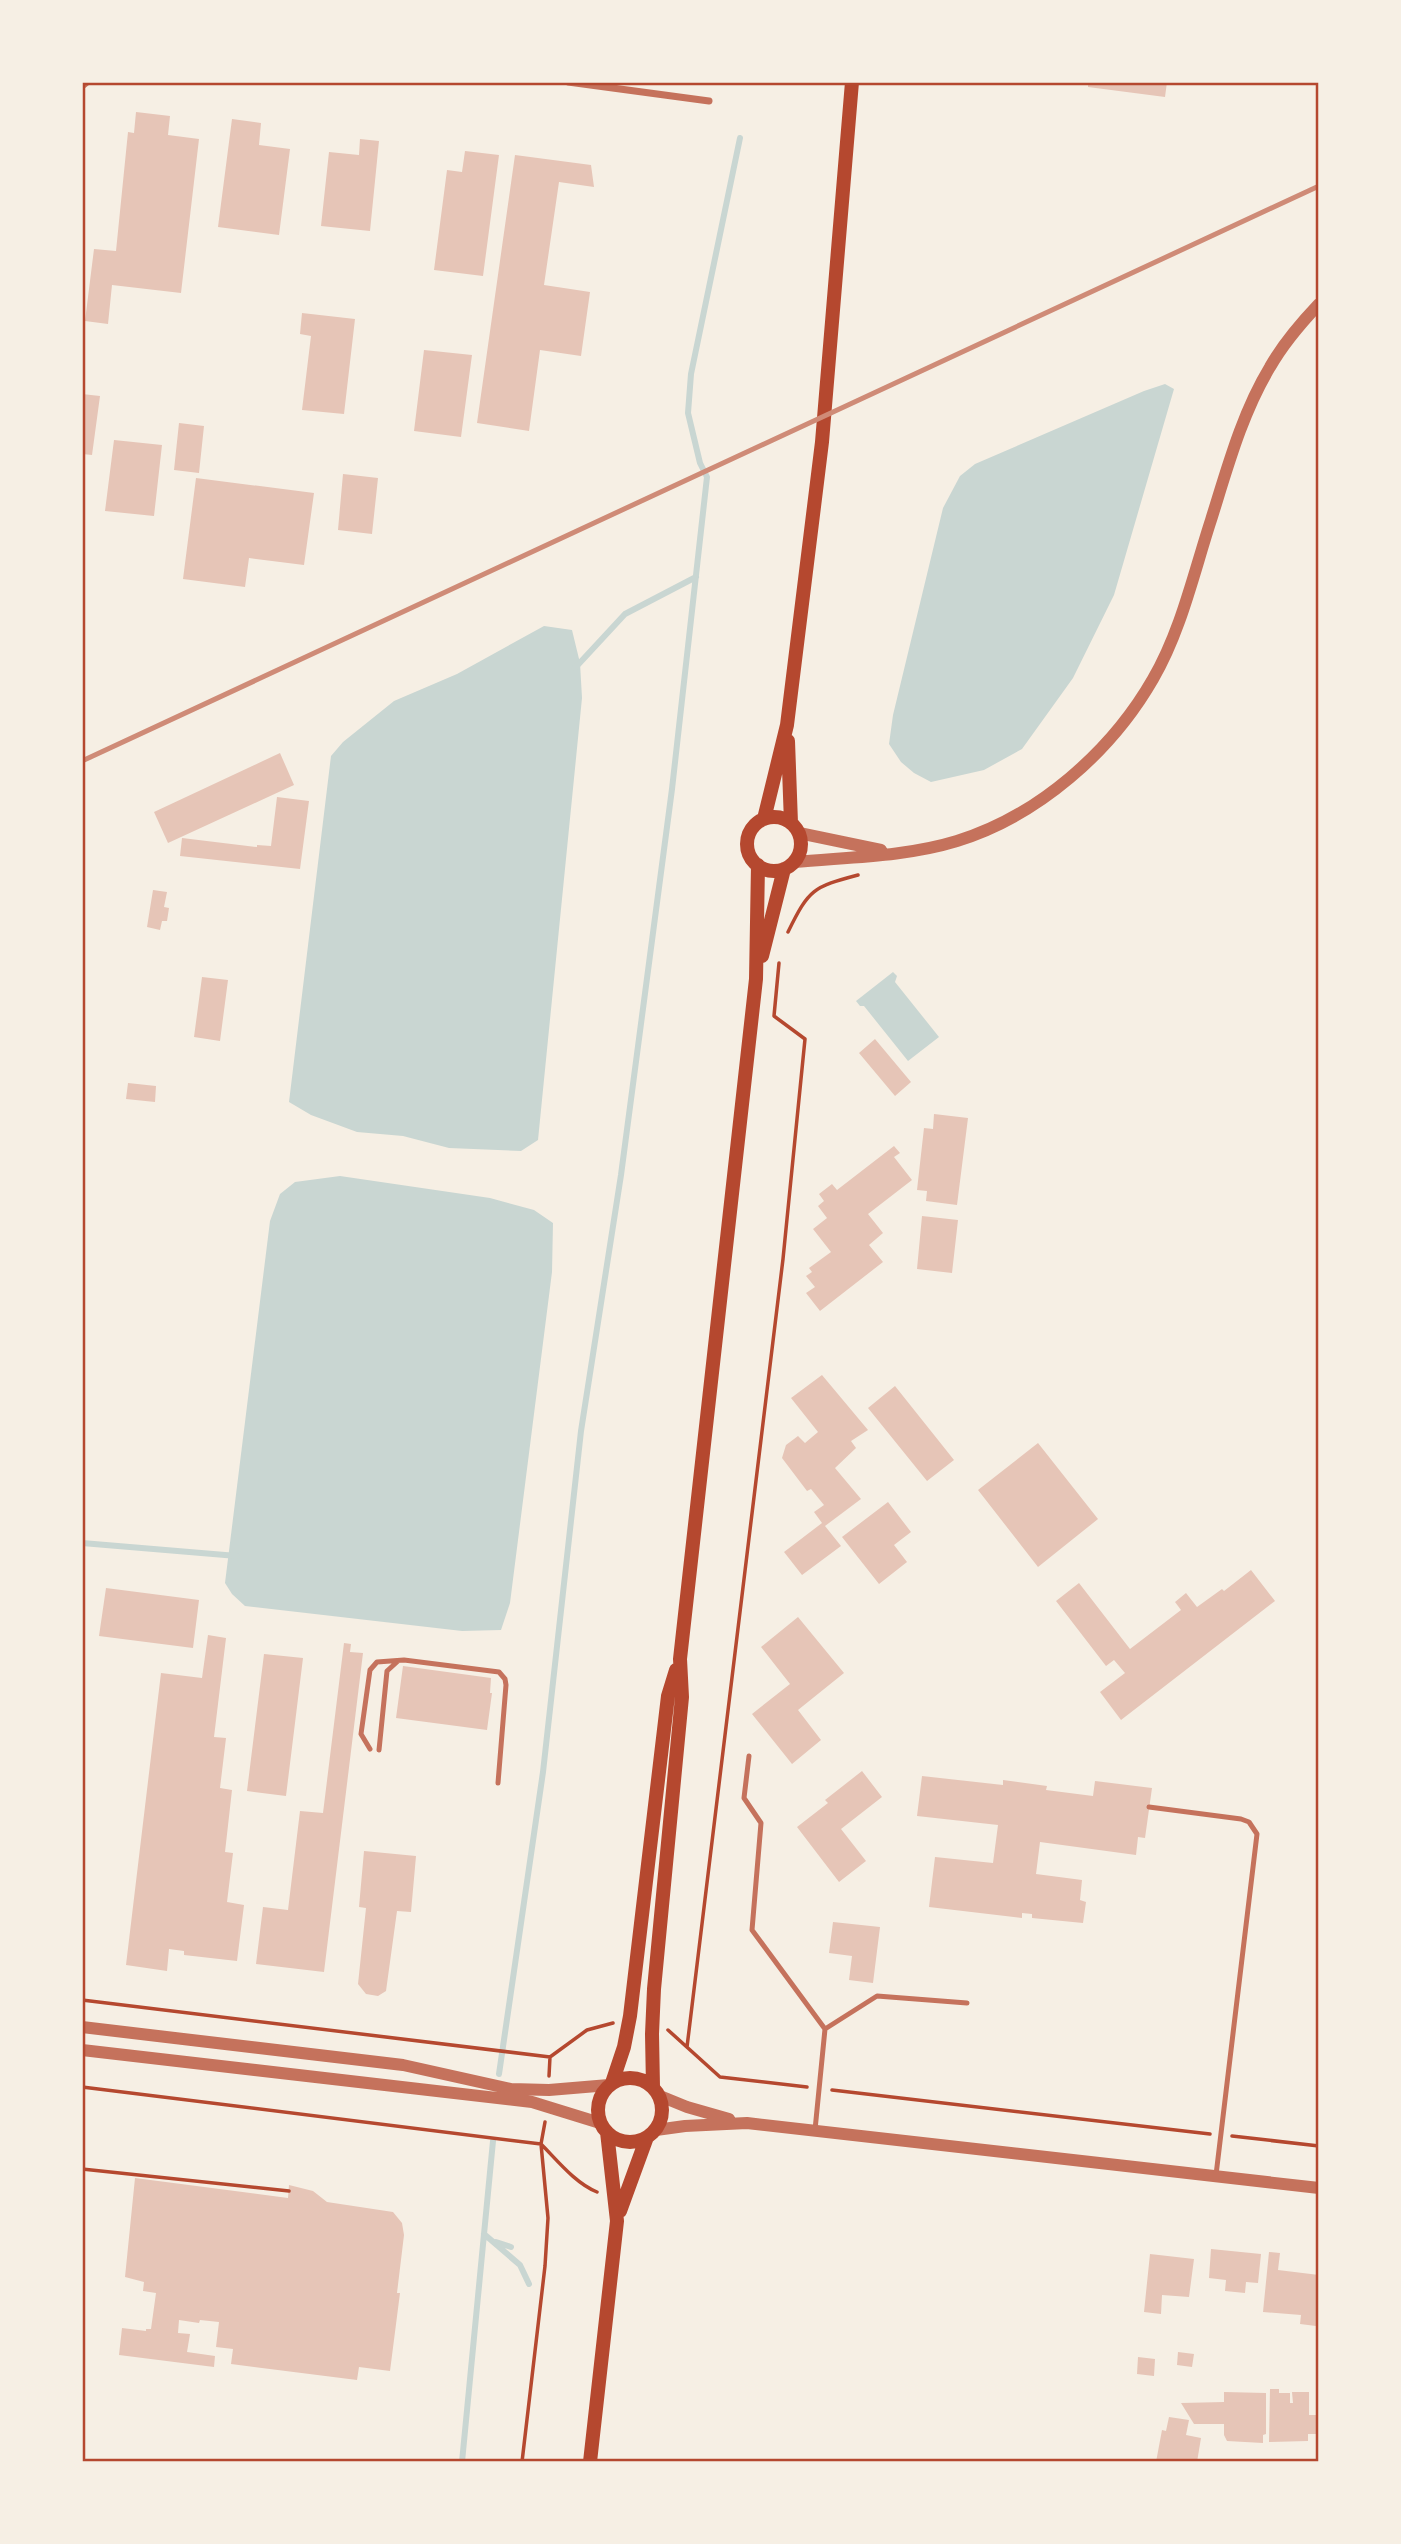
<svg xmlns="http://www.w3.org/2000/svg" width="1401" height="2544" font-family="'Archivo Narrow',sans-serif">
<rect width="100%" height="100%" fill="#f6efe4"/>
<path fill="#c9d6d2" d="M1165,384l9,5 -60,206 -41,83 -51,71 -38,21 -53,12 -17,-9 -13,-11 -12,-18 4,-29 50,-207 17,-32 15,-12 169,-73z
M544,626l28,4 8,33 2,35 -44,442 -17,11 -72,-3 -46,-12 -46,-4 -46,-17 -22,-13 42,-346 12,-14 51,-41 63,-27z
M893,972l4,4 -2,6 44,55 -31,24 -44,-55h-4l-4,-5z
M340,1176l150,22 44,12 19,13 -1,49 -42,331 -9,27 -39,1 -217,-25 -13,-12 -7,-11 45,-362 10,-27 15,-12z"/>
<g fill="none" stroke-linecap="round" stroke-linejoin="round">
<path stroke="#c9d6d2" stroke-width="6" d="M575,668l50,-54 71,-37
M82,1543l155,13
M499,2074l44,-302 38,-341 40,-256 51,-386 35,-312 -7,-14 -12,-50 3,-39 49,-236
M484,2234l36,31 9,19
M496,2242l15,5
M462,2462l31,-321"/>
</g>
<path fill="#e6c5b7" d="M1088,82h79l-2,15 -77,-10z
M136,112l34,4 -2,19 31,4 -18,154 -69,-8 -4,39 -23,-3 9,-72 22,2 12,-119 6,1z
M232,119l29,4 -2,22 31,4 -11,86 -61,-8z
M360,139l19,2 -9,90 -49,-5 8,-74 30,3z
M465,151l34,4 -16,121 -49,-6 13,-100 15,2z
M515,155l76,10 3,22 -35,-5 -15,103 46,7 -9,64 -41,-6 -11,81 -52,-8z
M302,313l53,6 -11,95 -42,-4 9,-74 -11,-2z
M424,350l48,5 -11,82 -47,-6z
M82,394l18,2 -8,59 -10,-1z
M179,423l25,3 -5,47 -25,-3z
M114,440l48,5 -8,71 -49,-5z
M343,474l35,4 -6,56 -34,-4z
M196,478l118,15 -10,72 -55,-7 -4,29 -62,-8z
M280,753l14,32 -126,58 -14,-31z
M277,797l32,4 -9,68 -120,-13 2,-18 75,9v-2l14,1z
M153,890l14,2 -3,15 5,1 -2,13h-5l-2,9 -13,-3z
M202,977l26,3 -8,61 -26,-4z
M875,1039l36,43 -16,14 -36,-43z
M128,1083l28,3 -1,16 -29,-3z
M934,1114l34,4 -11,87 -31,-4 1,-10 -10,-1 7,-62 9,1z
M894,1146l6,7 -6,4 18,23 -44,34 15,19 -14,12 14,17 -63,49 -14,-18 9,-6 -9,-11 6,-4 -3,-4 22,-16 -18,-23 14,-11 -9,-12 6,-5 -5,-7 13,-10 5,6z
M922,1216l36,4 -6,53 -35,-4z
M822,1375l46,55 -17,11 5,7 -21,20 26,31 -36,27 16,20 -39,29 -18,-23 38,-29 -8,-11 10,-7 -13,-16 -4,2 -25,-33 4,-13 12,-9 7,7 13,-11 -27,-34z
M895,1386l59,74 -27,21 -59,-73z
M1038,1443l60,76 -60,48 -60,-77z
M888,1502l23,30 -17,13 13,17 -28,22 -37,-47z
M1251,1570l24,31 -154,119 -21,-28 25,-19 -11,-13 -8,6 -50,-65 23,-18 51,66 51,-39 -6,-8 11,-9 11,14 25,-18 2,2z
M106,1588l93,12 -6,48 -94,-12z
M798,1617l46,56 -46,37 23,30 -29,24 -40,-50 38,-30 -29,-37z
M208,1635l18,3 -12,99 12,1 -6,50 12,2 -7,62 8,1 -6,49 17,3 -7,56 -53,-6v-4l-15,-2 -2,22 -41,-6 35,-292 41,5z
M344,1643l7,1 -1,8 13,1 -39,319 -68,-8 7,-57 25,3 12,-99 23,2z
M264,1654l39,4 -17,138 -39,-5z
M403,1666l88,12 -1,15h2l-5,37 -91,-12z
M862,1771l20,26 -41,32 25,32 -27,21 -42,-55 31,-24 -3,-3z
M922,1776l81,9v-5l44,6 -1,4 47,6 2,-15 57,7 -7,50 -7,-1 -2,18 -96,-13 -4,32 46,6 -2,20 6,2 -3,21 -51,-5v-4l-10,-1v5l-93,-11 6,-50 58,6 5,-38 -81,-9z
M364,1851l52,5 -5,56 -14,-1 -11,80 -8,5 -12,-2 -8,-10 8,-76 -7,-1z
M833,1922l47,5 -7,56 -24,-3 3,-24 -23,-3z
M135,2178l153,20 1,-13 24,6 14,11 66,10 9,11 2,12 -7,58h3l-10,78 -31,-4 -2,13 -126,-16 2,-15 -17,-2 3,-25 -19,-2 -1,3 -20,-3 -1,13 12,1 -3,18 28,4 -1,11 -95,-12 3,-27 24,3v-2h5l5,-36 -13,-2 1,-9 -19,-5z
M1211,2249l50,5 -3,29 -12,-1 -1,11 -20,-2 1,-11 -17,-2z
M1269,2252l11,1 -2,17 41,5 -3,51 -16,-2 1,-9 -38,-3z
M1150,2254l44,5 -5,38 -27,-2 -1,19 -17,-2z
M1178,2352l16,2 -2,13 -15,-2z
M1138,2357l17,2 -1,17 -17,-2z
M1270,2389h9v4h11v10h3l-1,-11h17v23h10v19h-11v7l-39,1z
M1224,2392l42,1v41l-3,1v8l-36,-2 -3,-6v-11h-30l-13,-21 43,-1z
M1169,2417l20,3 -3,15 15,3 -4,24h-41l6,-32 4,1z"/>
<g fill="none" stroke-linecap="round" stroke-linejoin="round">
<path stroke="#b5482f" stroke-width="3.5" d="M788,932c21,-43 25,-45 70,-57
M82,2000l468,57 37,-27 26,-7
M668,2030l52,47 87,10
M687,2047l96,-788 22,-220 -31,-23 5,-53
M549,2076l1,-19
M82,2087l459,57c16,16 34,39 56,48
M832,2090l378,44
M1232,2136l87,10
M82,2169l207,22
M522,2462l23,-196 3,-48 -7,-74 4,-22"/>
<path stroke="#c5725c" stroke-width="5" d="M370,1749l-9,-15 9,-64 7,-8 27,-2 95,12 6,7 1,6 -8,98
M379,1750l8,-79 11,-10
M749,1756l-5,42 17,25 -9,107 73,99
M1149,1807l92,12 8,3 8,12 -41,341
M815,2130l10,-101 52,-33 90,7"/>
<path stroke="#c5725c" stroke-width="7" d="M568,82l141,19
M82,86l5,-4"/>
<path stroke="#c5725c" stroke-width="12" d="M799,833l82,17
M794,862c54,-5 111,-5 163,-21 81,-25 154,-89 196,-162 28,-48 41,-107 58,-159 16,-51 31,-107 59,-153 13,-23 31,-44 49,-63
M82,2027l321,38 108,24 38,1 60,-5
M82,2050l450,52 68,21
M660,2096l27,11 42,12
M656,2130l29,-4 62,-3 572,65"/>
<path stroke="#b5482f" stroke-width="14" d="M788,741l3,82
M747 844a27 27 0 1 1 54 0a27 27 0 1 1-54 0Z
M764,819l23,-94 35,-283 30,-360
M762,956l22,-87
M598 2110a32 32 0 1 1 64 0a32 32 0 1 1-64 0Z
M612,2083l12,-36 6,-31 38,-320 8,-26
M653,2087l-1,-53 2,-45 28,-292 -2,-38 76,-680 2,-114
M620,2211l27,-74
M590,2462l27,-241 -10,-89"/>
<path stroke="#cf8b77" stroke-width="5" d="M82,761l1237,-575"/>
</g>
<rect width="1401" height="2544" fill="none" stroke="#f6efe4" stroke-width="168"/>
<rect x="84" y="84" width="1233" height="2376" fill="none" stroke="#b5482f" stroke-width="2.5"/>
</svg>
